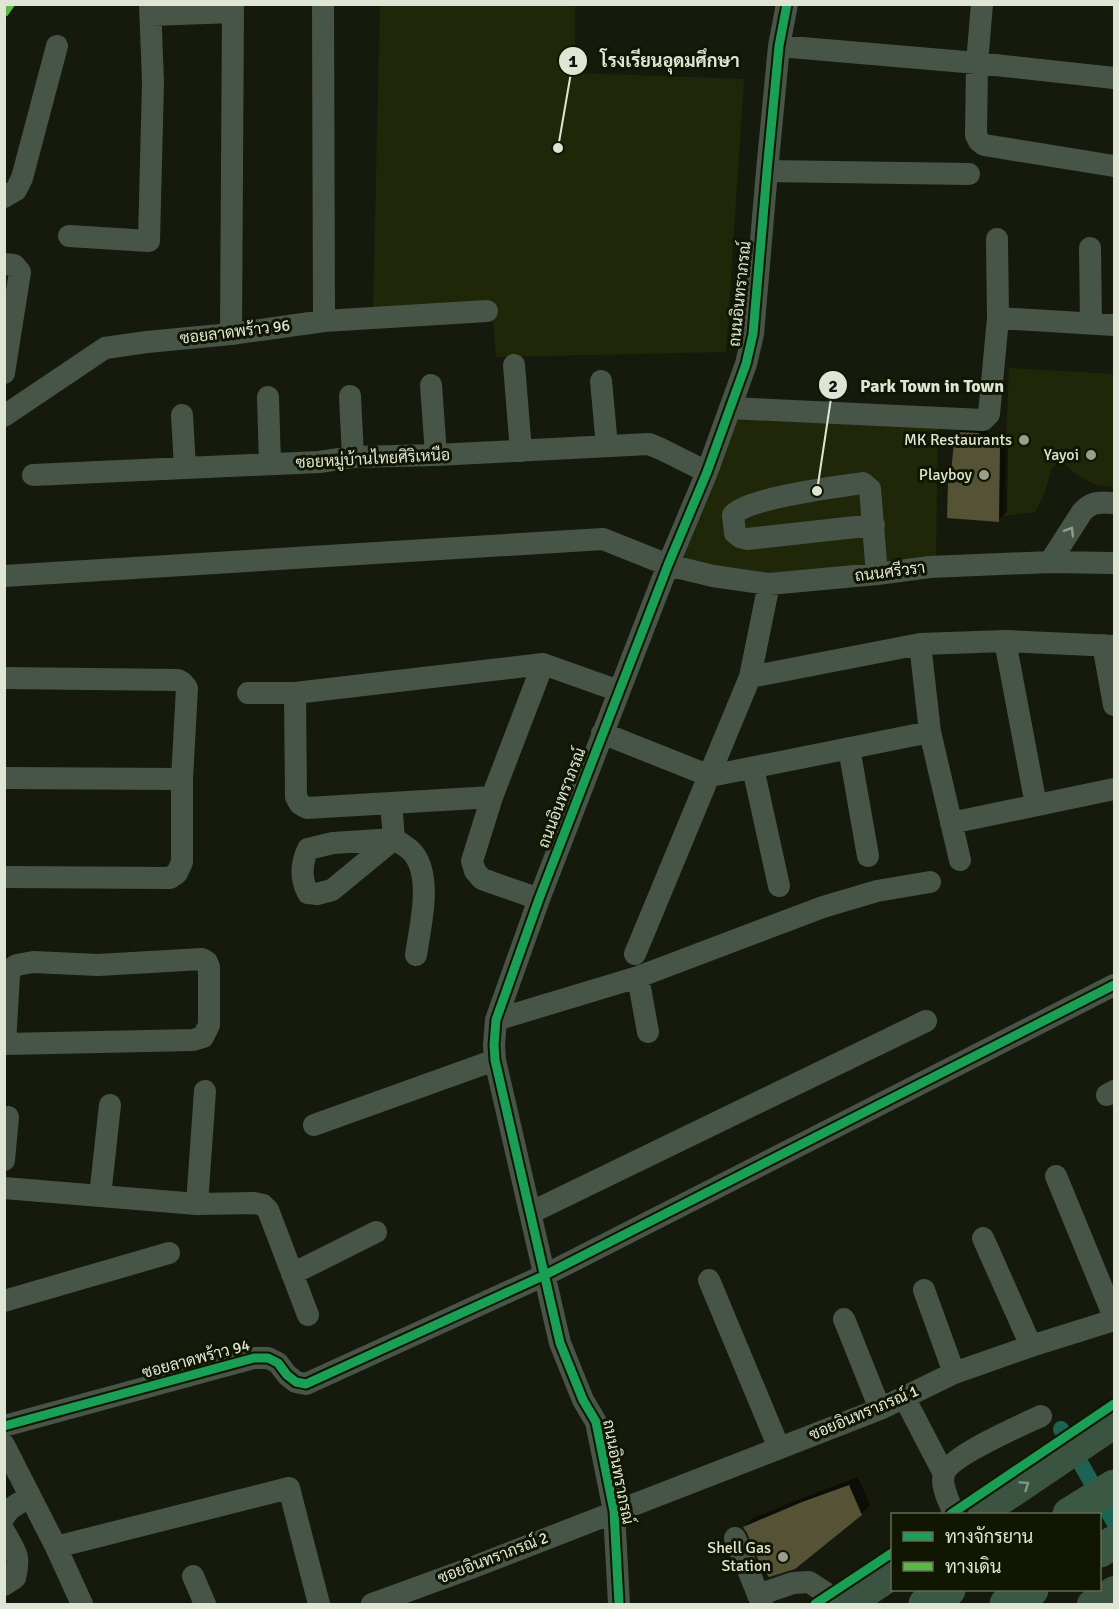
<svg xmlns="http://www.w3.org/2000/svg" width="1119" height="1609" font-family="Signika,Sarabun,sans-serif">
<rect width="100%" height="100%" fill="#161a0c"/>
<path fill="#202709" d="M380,5h195v68l169,6 -18,273 -230,5 -4,-51 -119,4z
M1009,368l105,6v113l-19,-2 -19,-11 -14,-12 -10,5 -8,28 -9,17 -32,4z
M728,417l210,2 -2,145 -185,26 -85,-24z"/>
<path fill="#0007" d="M965,424l22,1 1,10 20,2 -1,75 -9,8 -46,-39 4,-48z
M858,1477l12,28 -9,9 -116,13 8,-9 60,-24z"/>
<g fill="none" stroke-linecap="round" stroke-linejoin="round">
<path stroke="#1c6354" stroke-width="16" d="M1061,1429l53,93"/>
</g>
<path fill="#565236" d="M955,432l24,1v11l21,1 -1,77 -52,-4 1,-35h2z
M849,1485l13,30 -67,54 -26,8 -9,-13 -13,-31 -4,-6 59,-25z"/>
<g fill="none" stroke-linecap="round" stroke-linejoin="round">
<path stroke="#475548" stroke-width="22" d="M323,4l1,317
M982,4l-5,59 -1,72 3,6 5,4 130,21
M151,15l82,-3
M779,46l198,17 137,15
M767,171l202,3
M4,197l12,-7 6,-12 35,-132
M69,236l80,5 4,-159 -3,-78
M1090,248l1,75
M4,264l10,1 6,7 -16,101
M998,318l116,7
M231,334l2,-330
M514,365l7,86
M601,381l6,65
M431,385l5,70
M350,396l3,61
M268,397l2,67
M730,408l253,12 6,-6 9,-96 -1,-79
M182,415l3,53
M4,416l101,-68 42,-6 84,-8 93,-13 163,-10
M33,475l286,-13 34,-5 83,-2 213,-11 12,5 46,23
M874,525l-127,14 -7,-2 -5,-4 -2,-18c14,-17 104,-28 130,-32l7,6 7,85
M1050,562l32,-50c11,-12 18,-9 32,-9
M4,576l599,-37 65,26 45,11 56,8 108,-10 53,-7 120,-5 64,1
M1005,641l31,164
M920,644l10,88 30,128
M1103,645l11,60
M750,677l170,-33 85,-3 109,5
M4,678l174,2 5,3 4,5 -5,91v83l-5,11 -7,5 -166,-1
M248,693h47
M602,733l108,43 220,-44
M849,748l19,108
M753,768l26,118
M4,778l178,1
M492,797l-185,11 -7,-4 -4,-7 -1,-104 248,-29 76,27
M391,803l3,36c6,4 14,8 19,14 20,24 7,74 3,102
M951,823l163,-34
M394,839l-62,51 -15,4 -9,-1c-8,-15 -7,-29 0,-44l25,-6z
M539,899l-57,-20 -7,-8 -3,-10 20,-64 51,-133
M635,954l115,-277 19,-93
M638,977l185,-70 54,-16 53,-9
M496,1020l142,-43 10,55
M4,1044h1l188,-4 10,-3 6,-12v-58l-2,-5 -5,-3 -104,6 -65,-3 -16,3 -5,3 -3,7 -4,69
M1107,1095l7,-4
M314,1125l181,-65
M4,1160l4,-43
M1056,1176l58,141
M4,1188l193,16 57,-1 9,2 5,5 40,105
M100,1196l10,-91
M197,1204l8,-113
M530,1213l396,-192
M983,1238l48,108
M292,1274l84,-42
M709,1280l70,168
M924,1290l30,83
M4,1301l165,-48
M844,1319l36,90
M904,1397l40,77
M4,1426l250,-68h14l10,5 9,12 9,7 10,2 239,-109 569,-290
M4,1445l52,102 26,57
M954,1514c-4,-11 -14,-28 -10,-40 6,-18 78,-49 97,-58
M4,1517l6,-8 20,-13
M4,1531c11,20 17,24 11,47l-11,7
M735,1538l27,66
M56,1547l233,-59 30,116
M193,1576l12,28
M758,1595l35,-12 16,-1 34,22
M372,1604l99,-36 409,-159 74,-36 77,-27 83,-26
M619,1604l-5,-93 -18,-89 -13,-22 -23,-57 -65,-283 -1,-15 2,-25 43,-121 129,-334 39,-93 39,-108 7,-30 14,-163 12,-125 8,-42"/>
<path stroke="#3b5441" stroke-width="28" d="M982,1514l132,-89
M850,1604l42,-28
M1091,1604l23,-14"/>
<path stroke="#3b5843" stroke-width="33" d="M1069,1514l45,-28
M1100,1551l14,-9
M925,1604l24,-14
M1006,1604l26,-14"/>
<path stroke="#58b947" stroke-width="8" stroke-dasharray="15 8" stroke-linecap="butt" d="M4,14l7,-10"/>
<g stroke="#101601" stroke-width="13">
<path id="cycleway" d="M4,1426l250,-68h14l10,5 9,12 9,7 10,2 239,-109 569,-290
M951,1514l163,-110
M619,1604l-5,-93 -18,-89 -13,-22 -23,-57 -65,-283 -1,-15 2,-25 43,-121 129,-334 39,-93 39,-108 7,-30 14,-163 12,-125 8,-42
M815,1604l77,-51"/>
</g>
<use href="#cycleway" stroke="#1a9f57" stroke-width="9"/>
</g>
<defs><path id="oneway-chevron" d="M-2-3.5L2.5 0L-2 3.5" fill="none" stroke-width="1.6" stroke-linecap="round" stroke-linejoin="round" transform="scale(1.5)"/></defs>
<use stroke="#939d8e" href="#oneway-chevron" transform="translate(1070 531) rotate(-58)"/>
<use stroke="#859584" href="#oneway-chevron" transform="translate(1025 1485) rotate(-34)"/>
<g fill="#999e8f" stroke="#101601" stroke-width="2">
<circle cx="1024" cy="440" r="6"/>
<circle cx="1091" cy="455" r="6"/>
<circle cx="984" cy="475" r="6"/>
<circle cx="783" cy="1557" r="6"/>
</g>
<g text-anchor="middle" dominant-baseline="central" stroke-width="6" stroke-linejoin="round" paint-order="stroke">
<g font-size="16" fill="#dfe5d5" stroke="#101601">
<text transform="translate(740 294) rotate(-84)">ถนนอินทราภรณ์</text>
<text transform="translate(235 332) rotate(-7)">ซอยลาดพร้าว 96</text>
<text transform="translate(373 459) rotate(-3)">ซอยหมู่บ้านไทยศิริเหนือ</text>
<text transform="translate(890 572) rotate(-7)">ถนนศรีวรา</text>
<text transform="translate(562 798) rotate(-69)">ถนนอินทราภรณ์</text>
<text transform="translate(196 1359) rotate(-15)">ซอยลาดพร้าว 94</text>
<text transform="translate(864 1413) rotate(-23)">ซอยอินทราภรณ์ 1</text>
<text transform="translate(618 1472) rotate(79)">ถนนอินทราภรณ์</text>
<text transform="translate(493 1558) rotate(-21)">ซอยอินทราภรณ์ 2</text>
</g>
<g font-size="16" fill="#dfe5d5" stroke="#101601" text-anchor="end">
<text x="1012" y="440">MK Restaurants</text>
<text x="1079" y="455">Yayoi</text>
<text x="972" y="475">Playboy</text>
<text x="771" y="1548">Shell Gas<tspan x="771" dy="18">Station</tspan></text>
</g>
</g>
<path fill="none" stroke="#dfe5d5" stroke-width="2" d="M558 148L573 61M817 491L833 385"/>
<g fill="#dfe5d5" stroke="#101601" stroke-width="2">
<circle cx="558" cy="148" r="6"/>
<circle cx="817" cy="491" r="6"/>
<circle cx="573" cy="61" r="15"/>
<circle cx="833" cy="385" r="15"/>
</g>
<g font-size="18" text-anchor="middle" font-weight="bold" fill="#111">
<text x="573" y="67">1</text>
<text x="833" y="392">2</text>
</g>
<g font-size="18" text-anchor="middle" font-weight="bold" fill="#dfe5d5" stroke="#101601" stroke-width="6" stroke-linejoin="round" paint-order="stroke">
<text x="670" y="67">โรงเรียนอุดมศึกษา</text>
<text x="932" y="392">Park Town in Town</text>
</g>
<rect width="1119" height="1609" fill="none" stroke="#dfe5d5" stroke-width="12"/>
<rect x="891" y="1513" width="210" height="78" fill="#101601" stroke="#636956" stroke-width="1.5"/>
<rect x="903" y="1532" width="30" height="9" fill="#1a9f57" stroke="#636956" stroke-width="1.5"/>
<text x="945" y="1543" font-size="18" fill="#dfe5d5">ทางจักรยาน</text>
<rect x="903" y="1562" width="30" height="9" fill="#58b947" stroke="#636956" stroke-width="1.5"/>
<text x="945" y="1573" font-size="18" fill="#dfe5d5">ทางเดิน</text>
</svg>
